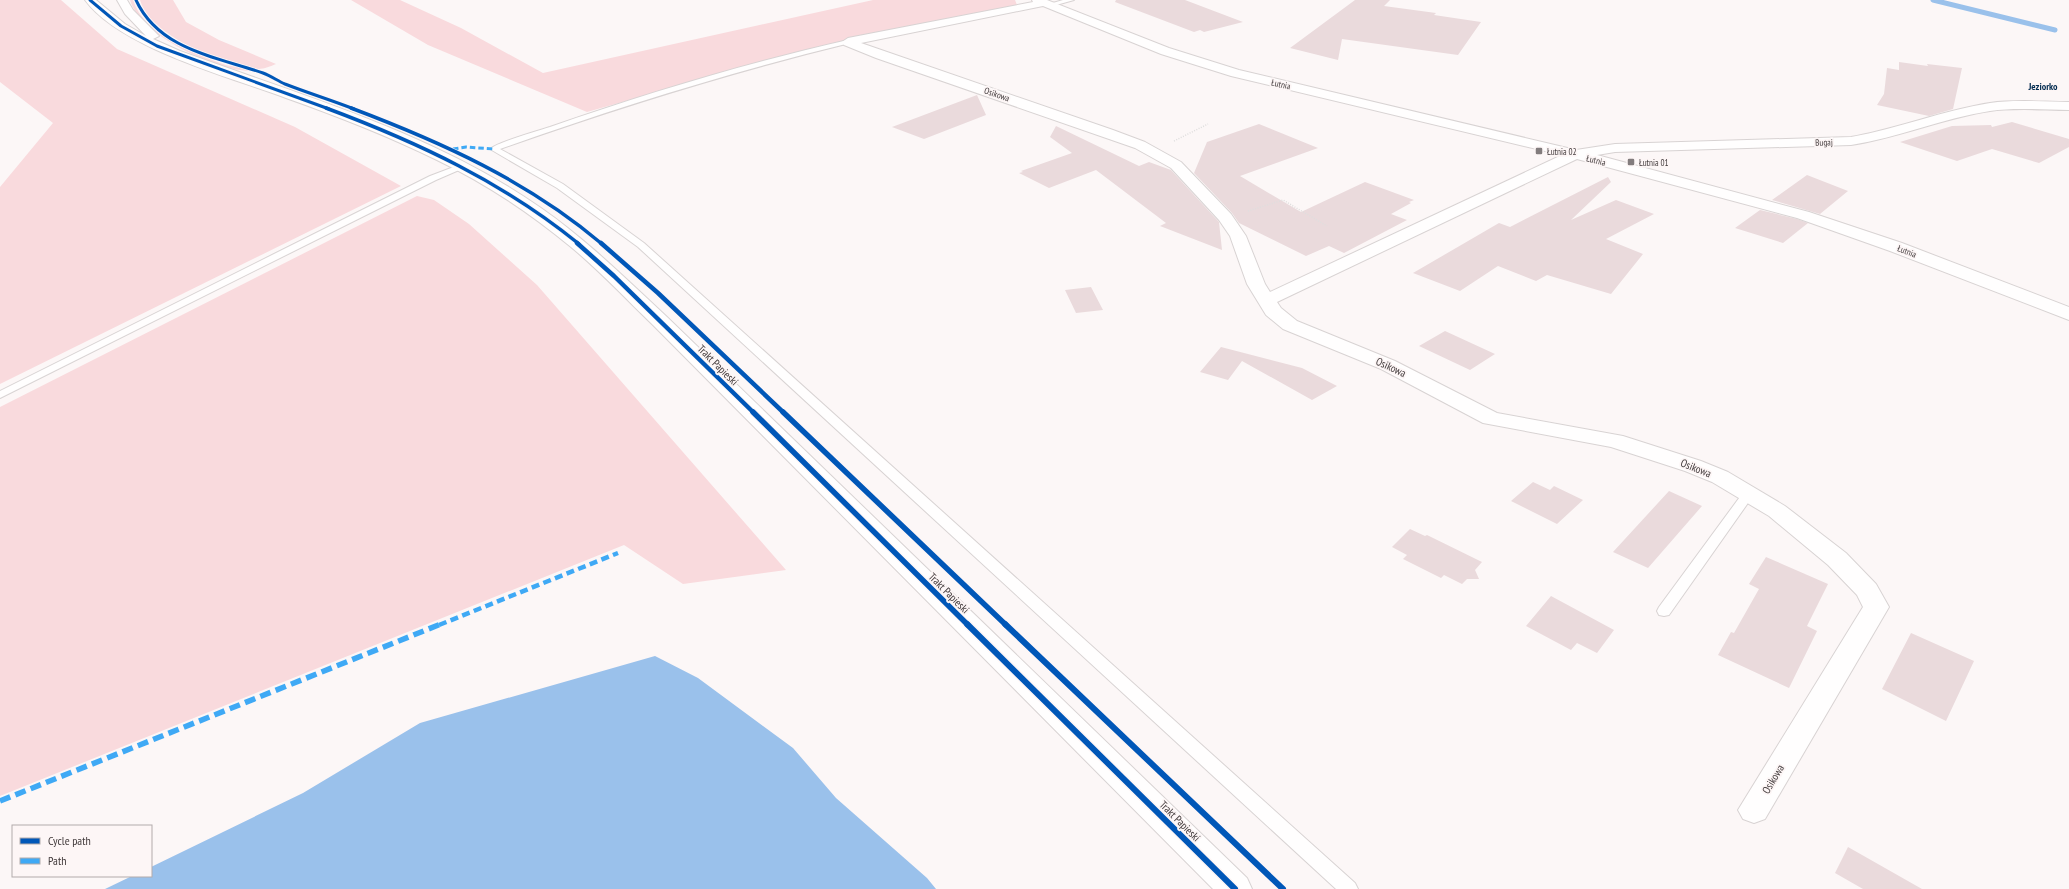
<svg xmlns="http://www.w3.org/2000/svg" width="2069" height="889" font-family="'PT Sans Narrow',sans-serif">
<rect width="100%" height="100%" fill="#fcf7f7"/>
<path fill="#f9dadd" d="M0,0h61l56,49 178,78 106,59 -401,198v-197l53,-64 -53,-41z
M130,0h3c12,36 60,53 93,65 9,2 18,2 27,6 -35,1 -113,-36 -123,-71z
M140,0h33l13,22 33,18 57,24c-5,2 -12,5 -17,5 -36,-5 -108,-32 -119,-69z
M351,0h49l61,28 82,45 330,-73h142l2,5 -200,42 -230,65 -159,-67z
M417,196l17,4 35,24 68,61 249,285 -103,14 -59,-39 -624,251v-389z"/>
<path fill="#9ac1eb" d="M655,656l43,22 95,70 43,50 91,80 9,11h-831l27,-13h19v-9l152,-74 117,-70z"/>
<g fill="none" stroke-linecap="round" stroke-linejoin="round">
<path stroke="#9ac1eb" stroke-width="5" d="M1933,0l122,30"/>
</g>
<path fill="#eadadc" d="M1116,0h69l58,22 -39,10 -4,-2 -6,2 -79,-30z
M1355,0h35l-6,6 52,7 -2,2 47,7 -23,33 -116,-16 -4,21 -48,-12z
M1899,62l29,4 -1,-2 35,4 -9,41 -24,7 -52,-11 7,-11 3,-26 12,2z
M977,95l9,20 -62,24 -32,-12z
M2012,122l57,17v8l-30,16 -47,-14 -35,12 -57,-19 52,-16 39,-1 1,2z
M1259,124l59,24 -78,28 61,36 64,-30 49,18 -5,2 2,1 -20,11 16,6 -63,33 -15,-7 -23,10 -67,-33 -7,-10 -38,-40 13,-31z
M1056,126l83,40 10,-4 22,8 48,52 3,28 -62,-24 6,-3 -70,-53 -47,18 -30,-15 4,-1 -2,-1 51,-18 -22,-16z
M1807,175l41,16 -28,23 -48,-14z
M1608,177l3,5 -40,38 45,-20 38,14 -48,25 37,15 -32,40 -64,-19 -11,6 -38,-15 -38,25 -47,-18 86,-50 11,4z
M1760,210l37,9 11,4 -25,20 -48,-15z
M1091,287l12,23 -27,3 -11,-23z
M1445,331l50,23 -25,16 -51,-24z
M1221,347l81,21 35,18 -25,14 -70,-39 -14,19 -28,-8z
M1533,482l17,8 4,-4 29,14 -26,24 -46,-23z
M1669,491l33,15 -54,62 -35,-16z
M1410,529l15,7 2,-1 55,27 -7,8 4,9h-12l-5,5 -18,-9 -3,3 -38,-19 4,-4 -15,-8z
M1766,557l62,27 -21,42 10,5 -28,57 -71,-33 13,-23 3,1 25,-44 -10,-5z
M1551,596l63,34 -17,23 -20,-10 -6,7 -45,-24z
M1911,633l63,28 -28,60 -64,-32z
M1848,847l74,42h-59l-28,-16z"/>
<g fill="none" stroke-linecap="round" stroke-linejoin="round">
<g stroke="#d8d3d3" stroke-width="2">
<path id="service" d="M1063,0h11l-25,7 -3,-2z
M848,40l3,2 -1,1c-119,29 -234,65 -350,106l63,35 81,59 711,640 3,6h-22l-698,-642 -81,-59 -67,-39c8,-7 47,-18 60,-22 98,-34 197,-64 298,-87z
M459,165l7,2 -30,13 -436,218v-7l430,-215z
M1749,489l6,4 -86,122 -5,1 -5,-1 -2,-4 2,-4 86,-117z"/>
</g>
<g stroke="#d8d3d3" stroke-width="2">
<path id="minor" d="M1032,0h15l122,48 70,22 337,80 39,-6 236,-7c47,-8 92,-27 139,-34 26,-4 53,-1 79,-1v8c-26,0 -53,-3 -79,1 -47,7 -92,27 -139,34l-236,7 -18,3 212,57 93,31 167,64v13l-179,-69 -93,-33 -220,-59 -300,143 4,6 16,13 98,40 102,52 126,23 78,25 27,11 57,34 61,47 30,31 13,23 -124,212 -11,4 -11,-4 -5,-9 125,-203 -6,-12 -29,-30 -59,-49 -57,-34 -27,-11 -74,-24 -128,-24 -102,-54 -98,-40 -17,-14 -19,-31 -17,-48 -11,-16 -48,-52 -36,-20 -259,-90 -32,-13 -2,-3 6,-4 185,-36zM1043,6l118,48 70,22 331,79 -292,137 -5,-8 -19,-48 -15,-22 -50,-52 -36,-20 -32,-12 -252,-87z"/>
</g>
<g stroke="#d8d3d3" stroke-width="2">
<path id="tertiary" d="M85,0h11l29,24 21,12 -21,-22 -8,-14h10l6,10 26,26 -6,3 27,12c123,45 252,81 361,157 46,32 85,71 126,109l580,561 5,11h-39l-560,-564c-27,-26 -53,-54 -82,-78 -41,-34 -86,-64 -134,-87 -49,-24 -100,-44 -151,-62 -56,-21 -166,-50 -201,-98z"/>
</g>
<path stroke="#dfdede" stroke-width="1.5" stroke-dasharray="1 1.5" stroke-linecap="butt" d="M1174,141l34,-17
M1248,211l35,-11 44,26"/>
<use href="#service" fill="#fffefe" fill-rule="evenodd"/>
<use href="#minor" fill="#fffefe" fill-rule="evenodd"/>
<use href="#tertiary" fill="#fffefe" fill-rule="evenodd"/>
<path stroke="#3fa9f5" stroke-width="3" stroke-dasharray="5.5 3" stroke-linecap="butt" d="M453,149l13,-2 28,2"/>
<path stroke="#3fa9f5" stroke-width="4.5" stroke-dasharray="8 4.5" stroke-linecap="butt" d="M439,625l179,-72"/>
<path stroke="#3fa9f5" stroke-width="5.5" stroke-dasharray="11 5.5" stroke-linecap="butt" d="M0,801l441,-177"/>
<g stroke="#fdf6f6" stroke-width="4.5">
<path id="cycleway-far4" d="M90,0l31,26 36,20 172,63
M136,0c23,50 81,57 127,73 8,3 15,8 22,11 23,9 46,16 69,25"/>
</g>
<g stroke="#fdf6f6" stroke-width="5">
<path id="cycleway-far3" d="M326,108c91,34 177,74 253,136
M351,108c90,34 177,73 251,136"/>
</g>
<g stroke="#fdf6f6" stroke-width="6">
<path id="cycleway-far2" d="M577,243l37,33 140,137
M601,243l57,50 126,120"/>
</g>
<g stroke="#fdf6f6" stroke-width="8">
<path id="cycleway-far1" d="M753,412l215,213
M783,412l223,213"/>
</g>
<g stroke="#fdf6f6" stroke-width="9">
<path id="cycleway" d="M967,624l268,265
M1005,624l278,265"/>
</g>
<use href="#cycleway-far4" stroke="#0057b8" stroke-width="3"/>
<use href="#cycleway-far3" stroke="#0057b8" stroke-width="3.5"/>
<use href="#cycleway-far2" stroke="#0057b8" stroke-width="4.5"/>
<use href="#cycleway-far1" stroke="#0057b8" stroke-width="5.5"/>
<use href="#cycleway" stroke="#0057b8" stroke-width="6"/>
</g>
<g fill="#827c7d" stroke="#fdf6f6" stroke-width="1.5">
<rect x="1535" y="147" width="8" height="8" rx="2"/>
<rect x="1627" y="158" width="8" height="8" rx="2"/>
</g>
<g text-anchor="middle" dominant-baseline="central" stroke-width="3.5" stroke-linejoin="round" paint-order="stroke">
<g font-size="9" fill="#413a3b" stroke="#fdf6f6">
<text transform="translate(1281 84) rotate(13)">Łutnia</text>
<text transform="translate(997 94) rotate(19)">Osikowa</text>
<text transform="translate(1824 142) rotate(-2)">Bugaj</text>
<text transform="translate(1596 160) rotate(14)">Łutnia</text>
<text transform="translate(1907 251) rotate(21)">Łutnia</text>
</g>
<g font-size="9" fill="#413a3b" stroke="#fdf6f6" text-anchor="start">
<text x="1547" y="151">Łutnia 02</text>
<text x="1639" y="162">Łutnia 01</text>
</g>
<g font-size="10" font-weight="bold" fill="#002a4f" stroke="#fdf6f6">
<text x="2043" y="86">Jeziorko</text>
</g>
<g font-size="11" fill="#413a3b" stroke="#fdf6f6">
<text transform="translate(718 365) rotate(45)">Trakt Papieski</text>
<text transform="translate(1391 367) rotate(25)">Osikowa</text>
<text transform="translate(1696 468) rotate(22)">Osikowa</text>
<text transform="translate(949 593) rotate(45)">Trakt Papieski</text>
<text transform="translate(1773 779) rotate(-59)">Osikowa</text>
<text transform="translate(1180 821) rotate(45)">Trakt Papieski</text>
</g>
</g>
<rect x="12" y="825" width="140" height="52" fill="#fdf6f6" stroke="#b2abab"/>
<rect x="20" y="838" width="20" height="6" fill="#0057b8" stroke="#b2abab"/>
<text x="48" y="845" font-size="12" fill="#413a3b">Cycle path</text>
<rect x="20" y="858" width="20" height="6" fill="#3fa9f5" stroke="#b2abab"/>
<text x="48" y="865" font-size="12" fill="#413a3b">Path</text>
</svg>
